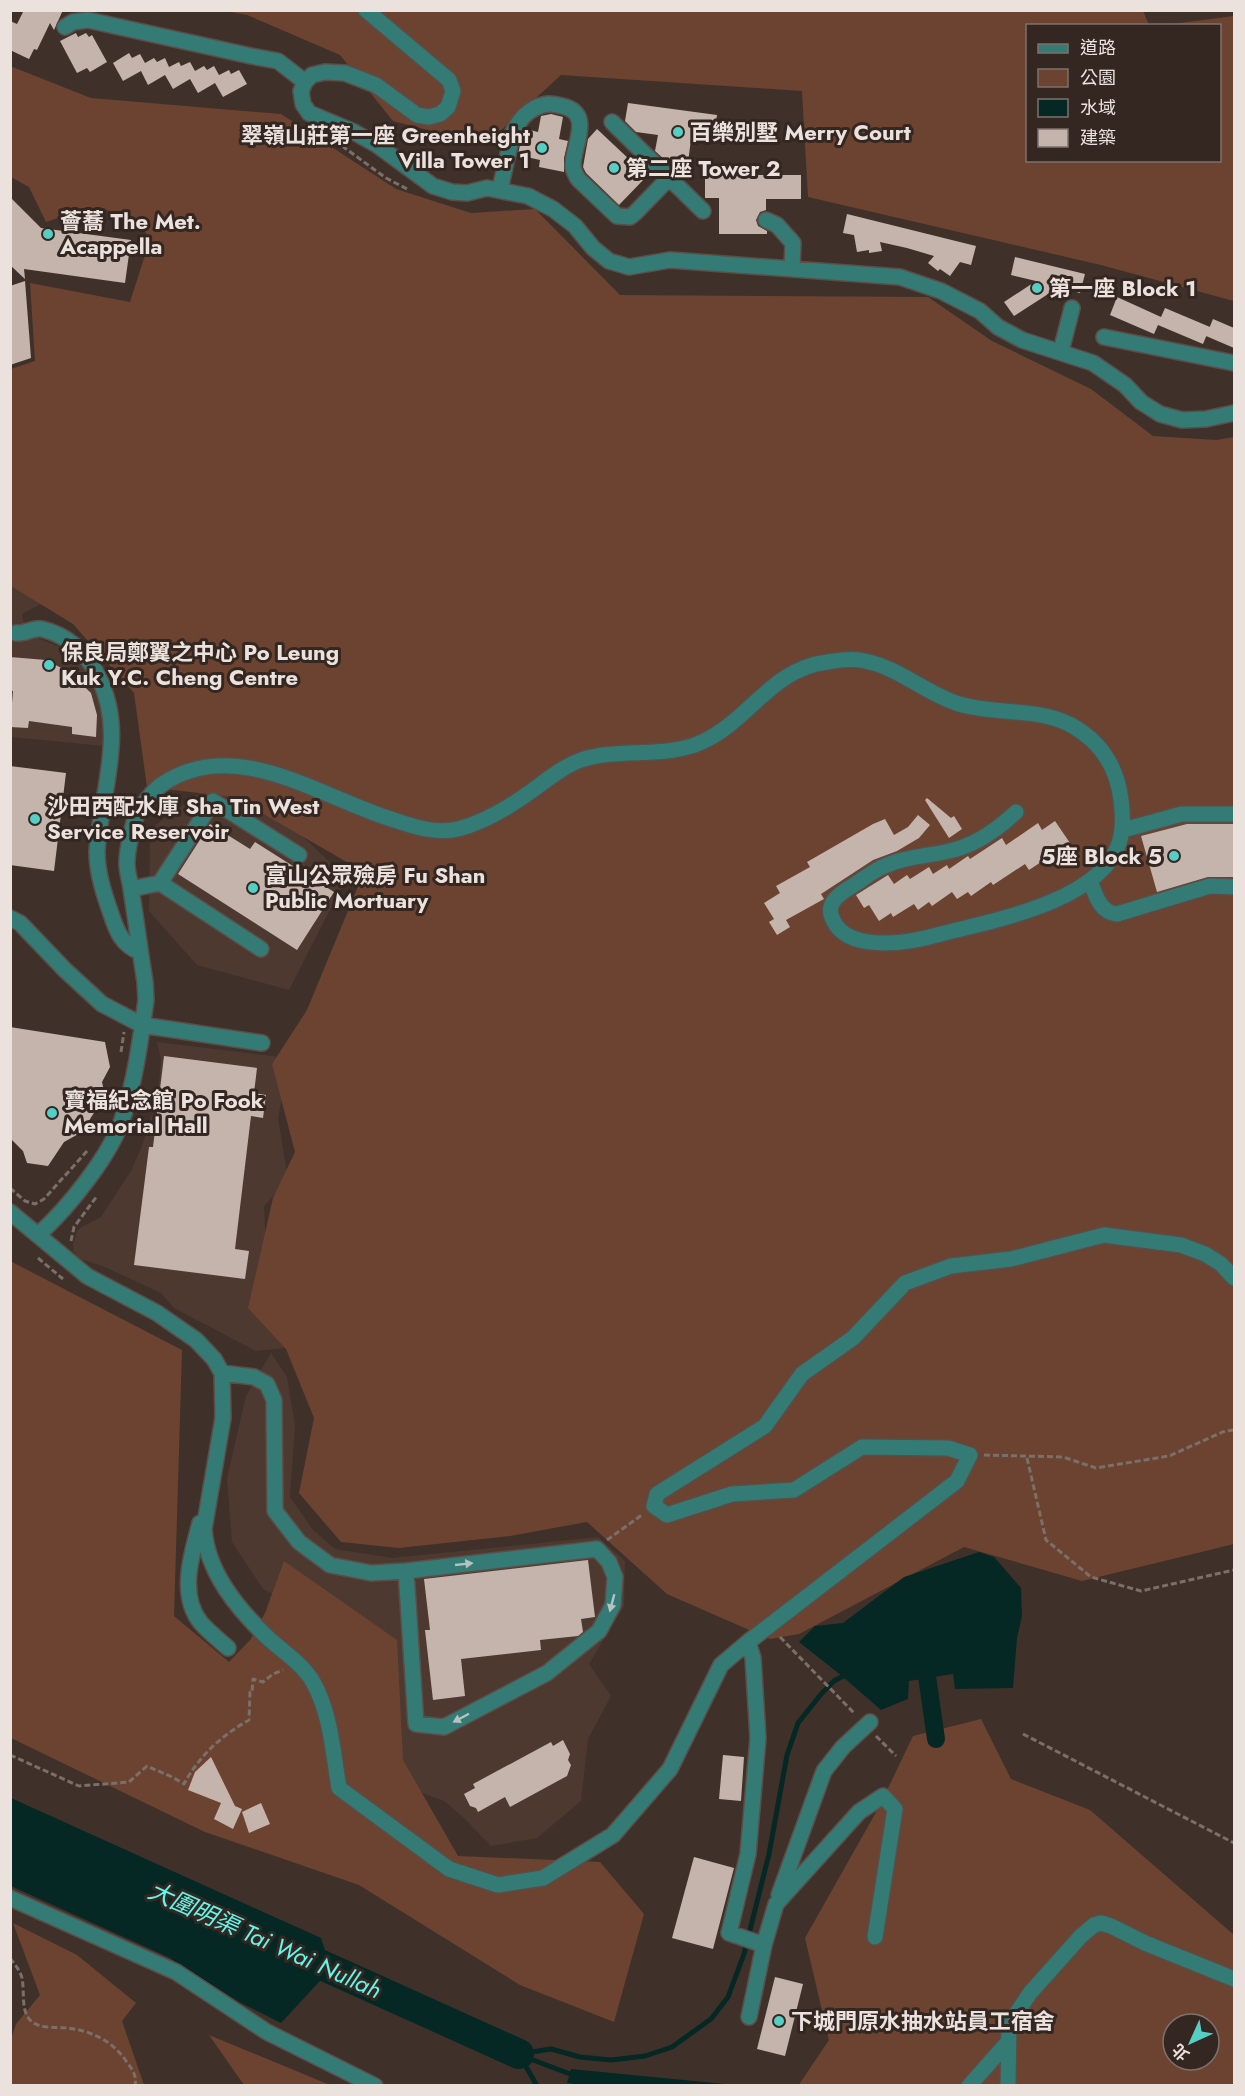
<svg xmlns="http://www.w3.org/2000/svg" width="1245" height="2096" font-family="Jost,'Noto Sans TC',sans-serif">
<rect width="100%" height="100%" fill="#3f312a"/>
<path fill="#4d3930" d="M10,570l38,30 -26,14 3,14 10,9 44,18 28,53 -2,38 -94,-9z
M216,781l72,41 58,56 -57,112 -92,-25 -48,-54 1,-82z
M157,1042l123,15 7,17 -9,44 10,61 -24,27 2,45 31,96 -41,4 -82,-43 -13,-15 -56,-26 -27,-9 -4,-6 -1,-7 4,-14 5,-4 19,-10 30,-46 11,-25 13,-42 4,-22 2,-22z
M271,1353l16,24 8,48 -5,72 23,33 22,19 58,9 205,-21 27,24 -1,45 -35,58 22,32 -23,43 -7,62 -44,37 -46,8 -29,-30 -18,-15 -34,-13 -92,-170 -55,-29 -31,-47 -5,-64 19,-82z"/>
<path fill="#6c4330" fill-rule="evenodd" d="M226,11h917l6,14 -121,1v134h192v-134l-56,-1 70,-9v285l-133,-36 -293,-68 -6,-106 -241,-16 -76,70 -92,-24 -53,-66 -93,-40z
M10,66l81,32 190,16 115,75 75,24 64,-4 85,86 308,2 64,44 99,48 62,47 63,4 18,-3v1107l-152,37 -118,-34 -165,87 -29,5 -103,-45 -80,-72 -77,14 -111,12 -58,-6 -42,-49 15,-75 -28,-69 -38,-41 25,-110 22,-46 -23,-88 35,-54 57,-138 -130,-75 -87,-10 -13,-94 -61,-69 -62,-38v-217l24,-8 -5,-78 100,19 14,-44 8,-16c-12,-21 -30,-31 -55,-33 -13,0 -38,9 -51,13l-17,-35 -18,-10z
M10,1261l172,89 -8,266 55,46 22,-23 14,-26 19,-52 113,79 6,120 55,96 142,6 44,52 -30,108 -94,-37 -161,-100 -154,-53 -194,-94z
M981,1719l30,60 79,31 144,125v150l-436,1 31,-46 -24,-102 74,-131 34,-71zM1173,2024h36v36h-36z
M13,1923l64,32 59,48 -14,18 22,64h-133v-46l5,-15 24,-29z
M209,2035l121,50h-86z"/>
<path fill="#052825" d="M979,1552l15,5 27,31 1,28 -5,22 -4,50 -58,1 -2,-15 -44,7 -1,18 -27,11 -39,-34 -43,-34 16,-16 28,-3 61,-46z
M11,1798l310,140 10,31 -50,54 -42,-21 -71,-45 -157,-71z
M571,2069l164,16 -147,1 -21,-3z"/>
<g fill="none" stroke-linecap="round" stroke-linejoin="round">
<path stroke="#052825" stroke-width="5" d="M519,2054l32,-5 29,8 31,3 34,-4 27,-9 39,-28 17,-22 16,-43 25,-100 18,-99 11,-32 24,-30 12,-12 13,-7
M519,2054l18,32
M520,2055l50,19 6,1"/>
<path stroke="#052825" stroke-width="18" d="M924,1655l12,84"/>
<path stroke="#052825" stroke-width="30" d="M295,1953l224,101"/>
</g>
<path fill="#c5b4ac" d="M24,10h39l-9,20 -4,-7 -13,27 -3,-1 -5,10 -19,-9v-29l7,3z
M76,33l2,4 8,-4 3,4 3,-2 15,27 -17,10 -3,-4 -10,5 -17,-32z
M129,53l3,5 8,-4 5,9 9,-5 3,4 8,-4 4,9 10,-5 2,4 9,-4 5,9 9,-5 3,4 7,-4 5,9 10,-5 2,4 8,-4 8,14 -24,13 -8,-14 -17,10 -8,-14 -17,10 -8,-14 -17,10 -7,-14 -18,10 -10,-18z
M628,103l89,12 -4,27 -22,-3 -3,24 -23,-3 -10,-9 3,-16 -22,-3 -11,-11z
M551,114l12,3 -4,22 9,2 -4,17v14l-25,-5 1,-7 -22,-5 4,-20 4,-6 12,3 3,-16z
M597,129l50,47 -28,29 -33,-32 -3,-6 5,-28z
M705,175h96v24h-35v11l-6,2 -4,8 2,6 9,5v3h-48v-36h-14z
M10,197l31,31 90,12 -6,43 -101,-14 1,10 -15,-14z
M847,214l129,32 -5,19 -11,-3 -10,14 -10,-7 -2,2 -10,-8 6,-7 -27,-8 -27,-6 2,9 -13,2v-3l-12,2 -3,-17 -11,-2z
M1015,257l70,17 -5,19 -21,-6 -45,29 -10,-14 32,-21 -25,-6z
M25,281l6,77 -21,7v-79z
M1117,297l44,20 4,-9 45,19 -7,17 -45,-19 -4,9 -44,-19z
M1213,319l21,9v20l-28,-12z
M10,657l36,3 23,12 22,21 6,22 -1,22 -24,-3v-7l-43,-6 -1,7 -18,-1 3,-36h-3z
M10,766l56,7 -12,98 -44,-6z
M927,798l24,20 3,-2 8,13 -13,9 -24,-38z
M918,815l12,10 -11,13 -22,13 -24,9 -52,34 3,5 -38,21 4,7 -13,8 -8,-13 5,-3 -10,-16 16,-10 -4,-7 34,-19 -3,-5 66,-38 12,-5 9,16 14,-8z
M1055,821l15,22 -41,27 -4,-6 -32,21 -2,-3 -20,14 -3,-4 -11,7 -5,-7 -20,14 -3,-4 -11,8 -4,-6 -21,13 -2,-4 -12,8 -10,-16 -5,3 -8,-13 32,-20 6,9 13,-9 3,4 19,-12 4,7 14,-9 2,4 19,-13 2,3 32,-21 4,7 32,-22 4,7z
M210,824l40,25 5,-7 79,50 -37,58 -119,-76z
M1187,824h47v53h-26l-51,15 -16,-56z
M10,1027l95,15 5,25 -8,15 3,13 -23,37 -18,10 -16,24 -21,-3 -4,-12 -13,-13z
M164,1056l93,12 -3,25 12,2 -3,23 -12,-2 -16,133 14,2 -4,28 -111,-14 15,-118h4z
M588,1560l7,57 -14,2 2,13 -5,4 -38,4 1,10 -80,9 4,37 -32,4 -8,-70h5l-6,-51z
M563,1740l7,14 -2,6 3,5 -4,11 -57,31 -5,-10 -27,15 -2,-4 -6,-2 -6,-12 11,-6 -2,-4 78,-42 2,4z
M723,1755l21,2 -3,44 -22,-2z
M211,1757l24,49 7,3 -9,20 -19,-10 7,-16 -33,-13 7,-18z
M261,1803l9,21 -21,9 -7,-21z
M694,1857l40,11 -21,81 -41,-11z
M775,1977l28,7 -18,72 -28,-7z"/>
<g fill="none" stroke-linecap="round" stroke-linejoin="round">
<g stroke="#5b4d47" stroke-width="18">
<path id="minor" d="M366,10l83,70 4,11 -5,16 -8,7 -11,3 -12,-2 -41,-30 -31,-12 -20,-1 -13,3 -7,7 -4,9 2,13 6,9 45,19 23,13 56,41 19,6 15,1 20,-5 41,8 25,13 22,17 18,22 16,13 20,6 41,-7 230,17 41,14 39,20 18,16 24,13 71,23 32,22 16,17 19,12 22,6 24,-1 28,-6
M65,27l8,-5 15,-2 163,36 27,5 27,21
M612,122l91,89
M500,189l13,-57c5,-10 11,-19 22,-24 10,-5 16,-5 27,-2 33,7 10,41 11,60 0,5 3,9 5,13l39,37 13,1 5,-4 34,-35
M766,220l11,5 16,18 -1,25
M1104,337l130,26
M1061,351l11,-43
M16,633c9,1 18,-6 26,-4 52,13 73,70 69,119 -2,35 -12,69 -14,104 0,21 7,42 14,62 6,18 11,31 29,38
M1123,830l59,-16h52
M1090,881c6,14 9,31 27,33l93,-28 24,1
M160,883l53,-82 86,54
M131,889l29,-6 101,66
M10,918l10,5 45,47 37,34 40,21 120,18
M10,1212l77,64 70,37 39,27 18,19 8,14 1,45 -19,111c3,43 33,79 63,108 15,14 36,27 46,45 18,32 20,71 26,106l110,81 49,16 45,-7 70,-43 57,-66 51,-104 27,-23 209,-161 13,-26 -22,-7 -86,-1 -68,43 -62,4 -65,21 -13,-9 3,-12 108,-68 37,-52 51,-36 52,-55 46,-17 60,-7 93,-24 77,10 24,9 16,10 13,14
M38,1235c30,-27 73,-80 85,-118 12,-35 18,-81 23,-117l-1,-18c-5,-31 -9,-62 -14,-93 -1,-9 -5,-20 -4,-28 0,-10 6,-38 10,-47 5,-9 16,-23 24,-29 74,-51 160,13 233,35 21,7 42,14 64,9 27,-7 53,-23 75,-39 15,-11 31,-24 48,-30 39,-13 84,-1 121,-18 48,-22 69,-73 125,-80 13,-2 26,-4 38,-1 35,7 61,33 94,43 36,11 78,3 112,21 29,16 46,42 50,75 2,15 3,31 -3,46 -22,57 -128,75 -181,89 -28,8 -89,18 -104,-15 -3,-7 -4,-11 0,-18 4,-7 14,-13 21,-17 11,-7 21,-16 33,-20 23,-10 50,-9 73,-17 22,-7 39,-20 56,-36
M222,1373l32,4 13,7 7,16 1,111 24,31 31,23 41,8 35,-2 191,-22 12,13 6,15 -2,28 -14,26 -52,42 -103,54 -28,-3 -10,-153
M200,1523c-8,30 -22,72 1,100 8,9 18,17 27,25
M748,1642l5,16 5,80 -10,116 -19,79 35,12
M779,1895l45,-124 19,-24 27,-25
M10,1898l166,74 91,60 108,54
M749,2017l15,-72 12,-41 83,-92 24,-16 12,13 -20,128
M969,2086l38,-43
M1008,2086l1,-61 21,-32 51,-57 13,-11 7,-2 10,3 34,17 89,36"/>
</g>
<path stroke="#7b6f69" stroke-width="3" stroke-dasharray="6 3" stroke-linecap="butt" d="M342,146l44,32 23,12
M121,1052l3,-20
M10,1188l15,13 10,3 9,-5 44,-49
M71,1241l3,-14 23,-31
M38,1258l25,21
M984,1455l79,2 33,11 73,-12 56,-25 9,-1
M1027,1458l19,82 45,37 50,14 93,-21
M607,1540l36,-26
M780,1637l75,77
M1023,1734l211,109
M876,1736l20,20
M10,1755l69,31 50,-4 18,-16c13,6 25,10 37,18 15,-28 37,-48 65,-64l1,-28h2l1,-13 10,3 10,-8 10,-4
M10,1958c5,7 10,12 12,20 3,14 -2,34 10,44 10,7 25,5 36,6 23,3 45,13 58,33 6,8 11,14 9,25"/>
<use href="#minor" stroke="#347b76" stroke-width="15"/>
</g>
<defs><path id="oneway-solid" d="M-6-.8H1V-3.2L6.5 0L1 3.2V.8H-6Z" transform="scale(1.5)"/></defs>
<g fill="#b4c3bf">
<use href="#oneway-solid" transform="translate(464 1564) rotate(-6)"/>
<use href="#oneway-solid" transform="translate(612 1603) rotate(105)"/>
<use href="#oneway-solid" transform="translate(461 1718) rotate(152)"/>
</g>
<g fill="#55cec5" stroke="#342721" stroke-width="2">
<circle cx="678" cy="132" r="6"/>
<circle cx="542" cy="148" r="6"/>
<circle cx="614" cy="168" r="6"/>
<circle cx="48" cy="234" r="6"/>
<circle cx="1037" cy="288" r="6"/>
<circle cx="49" cy="665" r="6"/>
<circle cx="35" cy="819" r="6"/>
<circle cx="1174" cy="856" r="6"/>
<circle cx="253" cy="888" r="6"/>
<circle cx="52" cy="1113" r="6"/>
<circle cx="779" cy="2021" r="6"/>
</g>
<g text-anchor="middle" dominant-baseline="central" stroke-width="6" stroke-linejoin="round" paint-order="stroke">
<g font-size="22" font-weight="bold" fill="#ebe2de" stroke="#342721" text-anchor="start">
<text x="690" y="132">百樂別墅 Merry Court</text>
<text x="530" y="135" text-anchor="end">翠嶺山莊第一座 Greenheight<tspan x="530" dy="25">Villa Tower 1</tspan></text>
<text x="626" y="168">第二座 Tower 2</text>
<text x="60" y="221">薈蕎 The Met.<tspan x="60" dy="25">Acappella</tspan></text>
<text x="1049" y="288">第一座 Block 1</text>
<text x="61" y="652">保良局鄭翼之中心 Po Leung<tspan x="61" dy="25">Kuk Y.C. Cheng Centre</tspan></text>
<text x="47" y="806">沙田西配水庫 Sha Tin West<tspan x="47" dy="25">Service Reservoir</tspan></text>
<text x="1162" y="856" text-anchor="end">5座 Block 5</text>
<text x="265" y="875">富山公眾殮房 Fu Shan<tspan x="265" dy="25">Public Mortuary</tspan></text>
<text x="64" y="1100">寶福紀念館 Po Fook<tspan x="64" dy="25">Memorial Hall</tspan></text>
<text x="791" y="2021">下城門原水抽水站員工宿舍</text>
</g>
<g font-size="24" font-style="italic" fill="#60f7ec" stroke="#342721">
<text transform="translate(265 1940) rotate(24)">大圍明渠 Tai Wai Nullah</text>
</g>
</g>
<rect width="1245" height="2096" fill="none" stroke="#ebe2de" stroke-width="24"/>
<rect x="1026" y="24" width="195" height="138" fill="#342721" stroke="#7d726d" stroke-width="1.5"/>
<rect x="1038" y="44" width="30" height="9" fill="#347b76" stroke="#7d726d" stroke-width="1.5"/>
<text x="1080" y="54" font-size="18" fill="#ebe2de">道路</text>
<rect x="1038" y="69" width="30" height="18" fill="#6c4330" stroke="#7d726d" stroke-width="1.5"/>
<text x="1080" y="84" font-size="18" fill="#ebe2de">公園</text>
<rect x="1038" y="99" width="30" height="18" fill="#052825" stroke="#7d726d" stroke-width="1.5"/>
<text x="1080" y="114" font-size="18" fill="#ebe2de">水域</text>
<rect x="1038" y="129" width="30" height="18" fill="#c5b4ac" stroke="#7d726d" stroke-width="1.5"/>
<text x="1080" y="144" font-size="18" fill="#ebe2de">建築</text>
<g transform="translate(1191 2042) rotate(225)"><circle r="28" fill="#342721" stroke="#7d726d" stroke-width="1.5"/>
<path d="M0-4.5L10 22L0 15L-10 22Z" fill="#55cec5"/>
<text y="-9" font-size="16" font-weight="bold" text-anchor="middle" fill="#ebe2de">北</text>
</g>
</svg>
